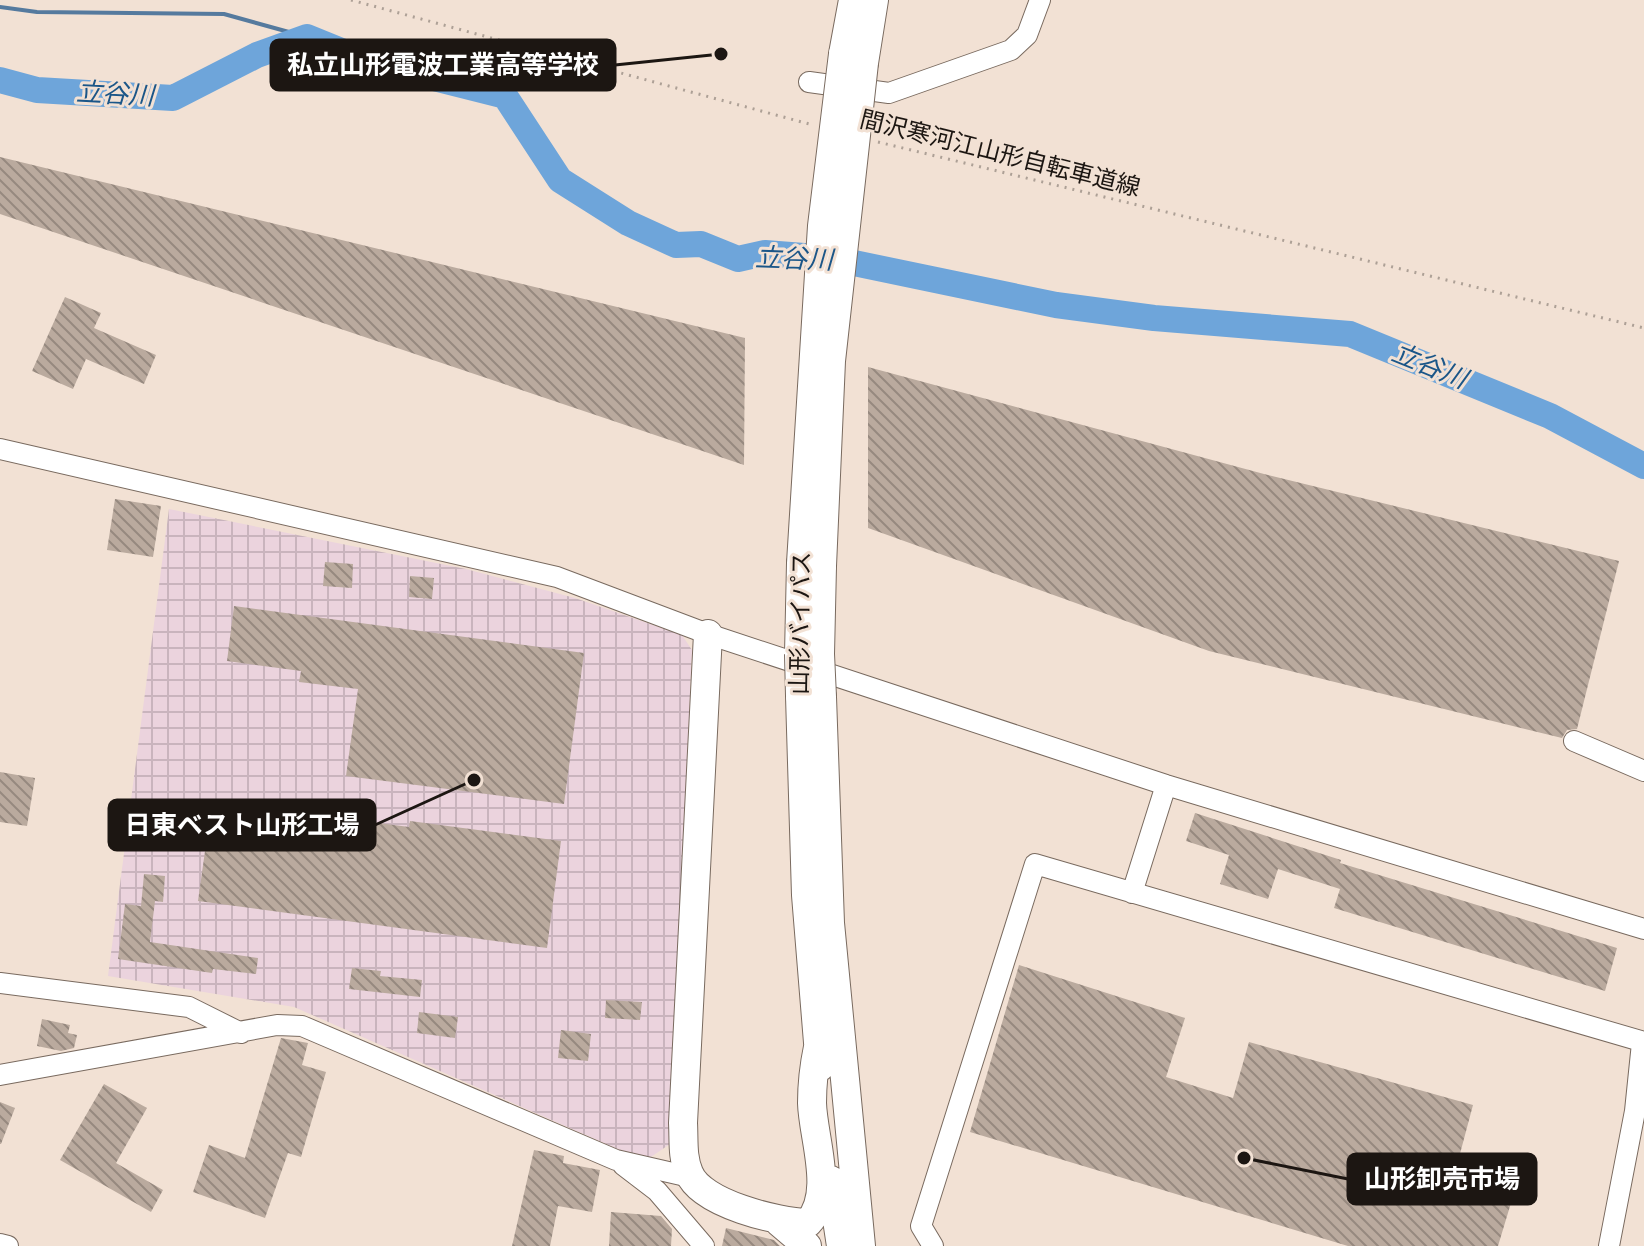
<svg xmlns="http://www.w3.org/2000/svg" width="1644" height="1246" font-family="'Sofia Sans Condensed','Noto Sans JP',sans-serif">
<defs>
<pattern id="industrial-grid" width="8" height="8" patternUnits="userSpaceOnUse" patternTransform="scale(2)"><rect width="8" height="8" fill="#ebd3dd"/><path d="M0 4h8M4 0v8" fill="none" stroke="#c9b4bd"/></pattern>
<pattern id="building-back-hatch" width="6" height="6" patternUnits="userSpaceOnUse" patternTransform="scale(2)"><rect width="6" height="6" fill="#baaa9e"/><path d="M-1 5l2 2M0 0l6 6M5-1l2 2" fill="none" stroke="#96897f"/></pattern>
</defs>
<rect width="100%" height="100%" fill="#f2e1d4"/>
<path fill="url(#industrial-grid)" d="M169,509l297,60 109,29 107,37 10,15 -22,494 -25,17 -351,-154 -186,-31z"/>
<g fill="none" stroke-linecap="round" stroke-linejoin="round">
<path stroke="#557a9e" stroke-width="4" d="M0,7l37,5 187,2 83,23"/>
<path stroke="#6ea5da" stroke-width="26" d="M0,80l37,10 136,8 84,-43 50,-18 59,24 139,35 55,84 68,43 48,22 25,-1 37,15 27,-6 65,5 226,47 98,13 196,16 200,82 94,50"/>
</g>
<path fill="url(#building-back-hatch)" d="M0,157l745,181 -1,127 -744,-251z
M65,297l36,16 -7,15 62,27 -12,29 -58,-25 -13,30 -41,-18z
M868,367l396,107 355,87 -42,168 -10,1 -5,8 -353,-87 -341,-123z
M115,499l46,7 -8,51 -46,-7z
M325,562l28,2 -1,24 -29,-2z
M410,576l24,2 -2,21 -23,-2z
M234,606l350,47 -20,151 -218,-28 12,-87 -59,-7 2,-11 -74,-10z
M0,772l35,6 -8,48 -27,-4z
M212,801l197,26 1,-6 151,20 -14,107 -349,-47z
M1195,813l146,47 -1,3 277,85 -12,43 -271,-83 6,-19 -62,-20 -10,30 -48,-15 9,-29 -43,-14z
M144,874l21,2 -2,26 -8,-1 -5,41 108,16 -2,16 -43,-5 -1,4 -94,-14 7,-55 16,2z
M1019,965l166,53 -19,59 67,21 16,-56 224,63 -16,60 60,18 -19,63h-150l-378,-114z
M352,968l29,3 -1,5 42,4 -2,17 -71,-8z
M606,1000l36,2 -2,18 -35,-2z
M419,1012l39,5 -3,21 -38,-5z
M42,1019l28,6 -2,8 9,2 -3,13 -13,3 -24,-5z
M561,1030l30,4 -3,27 -30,-3z
M281,1038l27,5 -6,22 24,7 -25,85 -13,-4 -23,65 -72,-26 16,-47 36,13z
M104,1084l43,24 -31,55 47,27 -12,22 -91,-52z
M0,1102l15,6 -14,36h-1z
M534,1150l30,6 -1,7 37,7 -8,42 -34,-6 -8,40h-38z
M611,1212l50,4 11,13 -1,17h-62z
M726,1228l48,12 6,6h-58z"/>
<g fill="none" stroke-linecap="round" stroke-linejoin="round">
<g stroke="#796a5f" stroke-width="22">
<path id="minor" d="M809,82l80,11 122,-43 16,-15 13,-35
M0,449l557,128 151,57 458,151 478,144
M1574,741l70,30
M1132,893l34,-108
M0,983l189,24 52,26
M0,1075l277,-50 25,1 314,134 74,17
M623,1165l34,26 47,55
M0,1244l8,2
M933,1246l-12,-20 114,-362 609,178
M1609,1246l26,-135 7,-68"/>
</g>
<g stroke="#796a5f" stroke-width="30">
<path id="highway" d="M843,54l10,-54
M864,63l10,-63
M708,634l-25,489c1,17 -1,34 6,50 12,31 89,49 119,50 27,-30 5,-84 4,-120 0,-19 2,-37 6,-56
M799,654l2,-91
M820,654l2,-88
M800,696l6,199 14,172
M822,697l8,226 31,323
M831,1180l10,66
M779,1222l28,24"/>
</g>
<path stroke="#ada096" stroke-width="3" stroke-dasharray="2 6" stroke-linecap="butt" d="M351,0l462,125
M878,142l766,186"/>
<use href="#minor" stroke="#fff" stroke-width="20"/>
<use href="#highway" stroke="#fff" stroke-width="28"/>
<g stroke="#796a5f" stroke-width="30" stroke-linecap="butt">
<path id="highway-bridge" d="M801,563l21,-337 21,-172
M822,566l9,-205 33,-298
M799,654l1,42
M820,654l2,43"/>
</g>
<use href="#highway-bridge" stroke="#fff" stroke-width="28"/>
</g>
<g text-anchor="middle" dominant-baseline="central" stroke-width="6" stroke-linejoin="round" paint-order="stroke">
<g font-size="24" fill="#1c1612" stroke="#f2e1d4">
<text transform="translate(1000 154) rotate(14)">間沢寒河江山形自転車道線</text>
<text transform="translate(801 623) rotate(-89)">山形バイパス</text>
</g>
<g font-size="26" font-style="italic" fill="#1b5688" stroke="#f2e1d4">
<text transform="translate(115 95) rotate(3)">立谷川</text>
<text transform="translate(794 260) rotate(2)">立谷川</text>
<text transform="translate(1429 367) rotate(22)">立谷川</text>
</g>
</g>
<path fill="none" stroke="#1c1612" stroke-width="3" d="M721 54L615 65M474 780L375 825M1244 1158L1348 1179"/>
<g fill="#1c1612" stroke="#f2e1d4" stroke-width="3">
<circle cx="721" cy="54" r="8"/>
<circle cx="474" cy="780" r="8"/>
<circle cx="1244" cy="1158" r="8"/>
</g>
<g fill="#1c1612" stroke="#1c1612" stroke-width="3">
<rect x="271" y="40" width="344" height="50" rx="8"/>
<rect x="109" y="800" width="266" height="50" rx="8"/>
<rect x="1348" y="1154" width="188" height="50" rx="8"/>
</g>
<g font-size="26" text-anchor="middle" font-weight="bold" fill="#fff">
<text x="443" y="74">私立山形電波工業高等学校</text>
<text x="242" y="834">日東ベスト山形工場</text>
<text x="1442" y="1188">山形卸売市場</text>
</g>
</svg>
